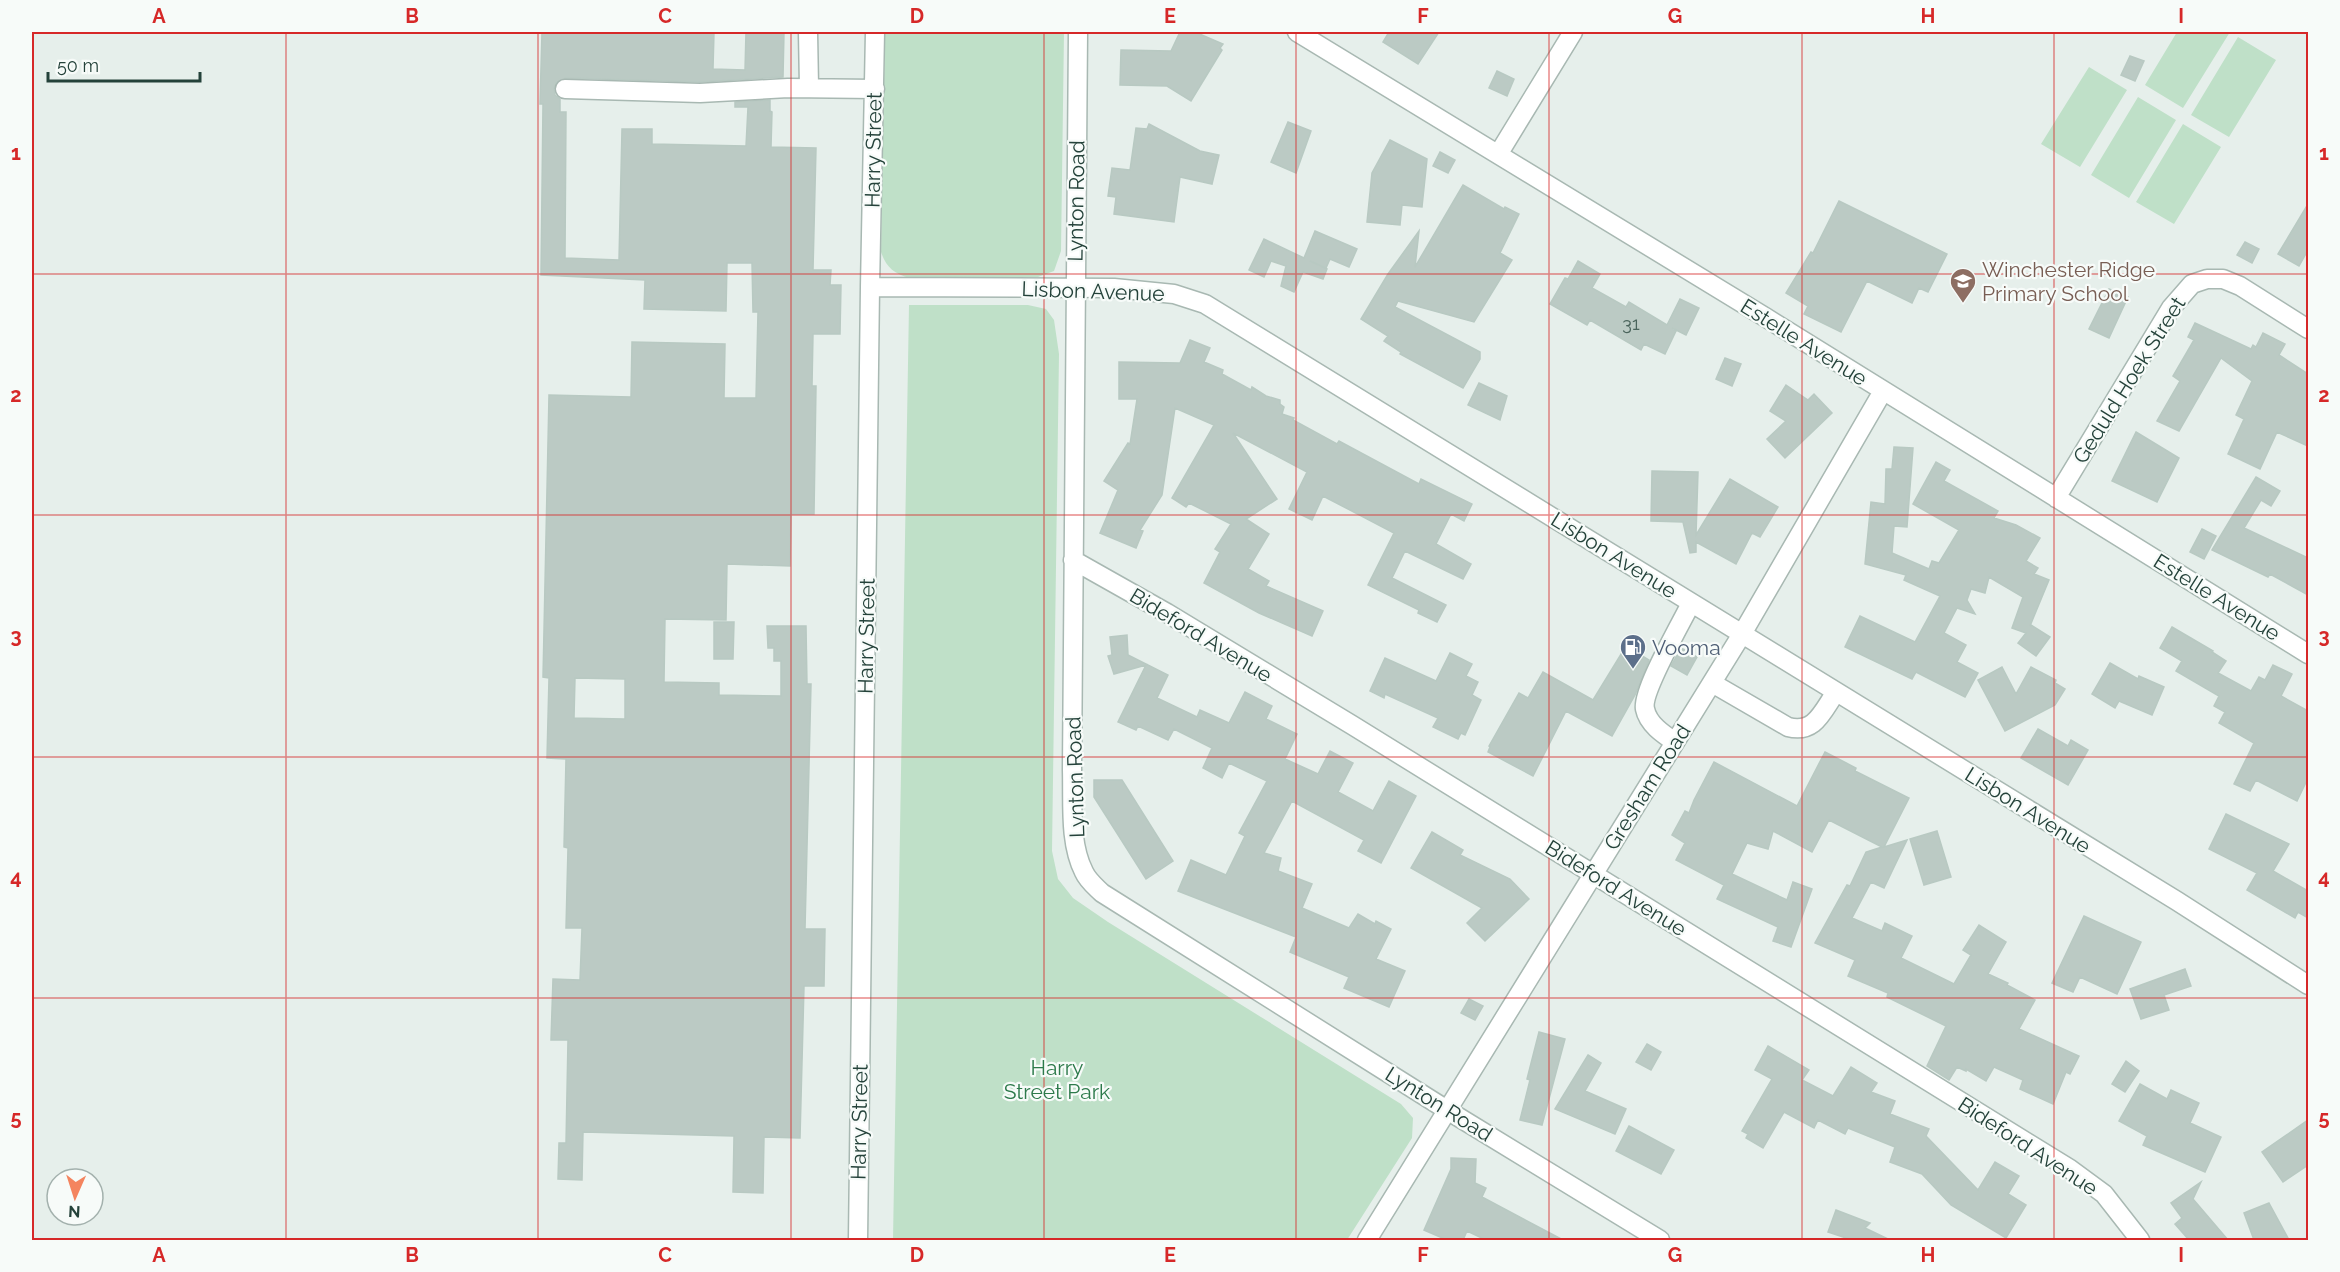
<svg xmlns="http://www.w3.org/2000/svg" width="2340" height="1272" font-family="Raleway,sans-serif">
<rect width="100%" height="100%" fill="#e6efeb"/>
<path fill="#bfe0c8" d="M885,32h179l-3,219 -7,20 -16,6 -128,1c-16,-4 -24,-11 -29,-26z
M2177,32h53l-47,76 -38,-23z
M2238,37l38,23 -47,77 -38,-22z
M2089,67l38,23 -47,77 -39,-23z
M2138,97l38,23 -47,78 -38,-23z
M2183,124l38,23 -47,77 -38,-22z
M909,305h119l18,4 8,11 5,34 -7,497 6,28 15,19 35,24 293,182 12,14 -1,20 -65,102h-454z"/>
<path fill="#bbcac4" stroke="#b8c9c2" stroke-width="1.5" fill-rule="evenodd" d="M542,32h172l-1,37 32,1 1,-38h38l-1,45 -83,5 -135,-4 -9,5 -2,6 1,6 5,4v13h6l-1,146 54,2 3,-131h30v15l94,2 2,-39h-13v-5l35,-2v11l2,1 -1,35 45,1 -3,122h18l-1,15h11l-1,49h-27l-1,52h4l-2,128h-23l-1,52 -63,-2 -1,56 -61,-1 -1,63 55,1v12l62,1v-35h-7v-13h-6l-1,-22h39l1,58h4l-6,245h20l-1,57h-20l-4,152 -36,-1 -1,56 -30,-1 1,-56 -151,-4 -1,48 -24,-1 1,-36h7l2,-103h-17l2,-61 27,1 2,-52h-16l2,-80 -4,-1 2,-88 -19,-1 2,-80 -6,-1 6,-282 82,2 1,-55 93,2 -1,54h32l2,-86h-5l-1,-49h-25l-1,48 -82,-2 1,-29 -104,-5 2,-171h-3zM575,678l50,1v40l-51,-1z
M1180,32h15l28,12 -3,4 2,2 -31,51 -24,-15 -47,-1 1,-35 50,1z
M1389,32h50l-21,32 -35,-22z
M2130,56l14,5 -9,20 -14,-6z
M1497,71l17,8 -7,17 -18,-8z
M1288,122l23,9 -15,42 -25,-11z
M1149,124l51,27 19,4 -7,29 -32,-7 -6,45 -60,-8 2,-17 -8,-1 4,-28 18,2 6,-42 11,1z
M1390,140l37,19 -5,48 -20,-2 -2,20 -33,-3 5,-49z
M1440,152l15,8 -7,13 -15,-7z
M1463,185l41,24 1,-2 14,7 -19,39 12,7 -38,62 -76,-21 -3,6 85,45v7l-17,29 -63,-34 1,-2 -17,-11 4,-5 -27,-17 27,-45 31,-43 -4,36z
M1839,201l108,53 -19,38 -9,-4 -7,15 -45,-22 -26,51 -37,-18 4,-8 -22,-13 25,-41 2,1z
M2308,204v46l-9,16 -21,-12z
M1315,231l42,18 -8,18 -19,-8 -4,9 -16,-7 17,8 -4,10 -20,-7 -9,20 -13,-6 5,-20 -15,-5 -7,16 -15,-7 15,-31 40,19z
M2245,242l14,7 -7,14 -15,-8z
M1578,261l22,13 -8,14 34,19 3,-5 38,23 13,-26 19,9 -13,27 -14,-7 4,3 -11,23 -21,-10 -3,6 -51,-30 -3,5 -37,-21 15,-26 3,1z
M2109,289l19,8 -19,41 -20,-9z
M2195,323l56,26 2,-4 3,2 7,-14 22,11 -6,11 29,19v72l-31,-14 -17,37 -32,-15 16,-35 -8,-4 16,-34 -31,-23 -42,73 -22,-10 23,-40 -7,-5 21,-36 -6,-3z
M1190,340l20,8 -6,14 19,8 -1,4 29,16 1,-3 14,9 14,4v4l4,3 -2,7 12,4 -1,2 44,24 2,-3 80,43 2,-5 51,25 -8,17 -13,-7 -15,30 35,20 -8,15 -58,-28 -13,27 54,27 -9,17 -19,-9 1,-3 -51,-25 26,-52 -71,-37 -11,24 -23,-11 18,-37 -74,-39 44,66 -31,20 23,15 -21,35 21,12 -3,5 57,25 -11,25 -53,-23 -55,-30 16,-31 -5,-3 16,-25 -42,-21 -3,4 -14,-9 42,-73 -39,-17 -13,87 -22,35 3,1 -7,17 -36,-15 18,-43 -14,-9 24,-38 2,1 7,-45h-18v-37l61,1z
M1725,358l16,6 -9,22 -16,-7z
M1479,383l28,13 -7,24 -32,-15z
M1786,385l22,15 6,-6 18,19 -47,45 -18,-19 19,-18 -16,-10z
M2136,432l43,26 -22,44 -45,-21z
M1894,447l19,1 -6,79 -13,-1 -2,27 37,16 3,-8 7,2 20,-33 -46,-26 23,-42 14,8 -6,11 54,30 -4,7 22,7 24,13 -14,23 12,7 -4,6 15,6 -19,46 1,-1 19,12 -14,19 -18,-13 8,-10 -14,-5 11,-31 -34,-20 -4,16 -14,-4 -4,11 8,14 -18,-6 -13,25 22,12 -9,17 21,11 -13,24 -49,-25 -4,7 -67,-32 15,-31 55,26 25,-46 -36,-16 2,-5 -41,-11 6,-62 14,2 1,-35h6z
M1652,471l46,1 -2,63 34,-56 48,28 -18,30 -8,-4 -16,31 -40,-22v10l-6,1 -7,-31 -32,-1z
M2256,477l24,14 -9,15 -10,-6 -17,28 64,30v37l-38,-21 -2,3 -56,-27z
M2202,529l14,7 -12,23 -14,-7z
M714,622h20l-1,37h-19z
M2172,627l41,24 -1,1 14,9 -8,12 33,18 8,-14 6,3 8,-15 19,9 -11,22 27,15v67l-11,23 -41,-21 -6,11 -16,-7 20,-41 -35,-20 6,-11 -11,-6 5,-10 -43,-25 6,-10 -22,-13z
M1127,635l1,20 40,20 -11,23 40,19 3,-7 29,13 16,-31 27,14 -6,13 31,15 -12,25 33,15 12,-23 23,12 -15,29 35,19 16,-30 27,15 -35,67 -23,-12 6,-11 -72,-39 -28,52 17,5 -3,13 34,13 -10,24 47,20 9,-14 17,10 1,-3 15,8 -15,30 29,12 -16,36 -45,-19 5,-11 -59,-25 6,-15 -118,-46 13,-31 35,15 19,-39 -6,-3 28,-52 -38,-18 -7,15 -19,-10 9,-20 -38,-19 -6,11 -30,-14 -2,4 -18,-8 28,-57 -32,9 -6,-18 4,-1 -2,-18z
M1626,646l23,14 -14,35 -23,41 -46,-25 -33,65 -45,-24 2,-5 -1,-1 30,-53 9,5 15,-26 50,28z
M1681,648l16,9 -10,18 -16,-9z
M1450,653l22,11 -6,12 12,6 -6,13 9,5 -16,35 -4,-2 -3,6 -25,-12 5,-9 -53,-24 -1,4 -14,-7 15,-33 51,23z
M2110,663l28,16 1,-3 25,11 -12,28 -33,-14 -4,7 -23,-14z
M2002,667l14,27 15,-27 25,13 -1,3 10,6 -10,16 -50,26 -27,-51z
M2038,729l30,17 3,-6 17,10 -20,35 -47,-27z
M1825,752l31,16 -1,3 54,27 -25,49 23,-7 -23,48 -13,-6 -19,36 30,13 3,-8 27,13 -11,22 53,26 17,-29 -8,-5 16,-25 27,17 -18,32 20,9 -1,2 28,15 -16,29 60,27 -9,18 -4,-2 -13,32 -33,-15 3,-9 -29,-13 -8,14 -20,-12v2l-9,-4 -8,13 -22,-14 19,-40 -59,-29 1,-4 -40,-17 7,-16 -40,-17 32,-58 3,1 16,-34 16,-5 -53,-27 -17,32 -39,-21 -5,18 -21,-6 -15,31 55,26 6,-18 19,7 -21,58 -18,-6 5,-14 -61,-28 7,-14 -48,-25 9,-17 -13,-8 13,-24 4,2 5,-13 20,-38 83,44z
M1094,780h28l51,81 -27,18 -52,-82z
M2226,814l63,30 -16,27 35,20v27l-10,-6 -3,6 -48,-28 10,-17 -48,-24z
M1937,831l14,46 -27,8 -14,-46z
M1432,832l31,18 -3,5 50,24 19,20 -44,42 -18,-18 15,-15 -71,-40z
M2084,916l57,26 -24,52 -37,-17 -7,15 -21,-9z
M2185,969l6,17 -27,9 5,15 -28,9 -11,-30z
M1469,999l14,7 -8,14 -14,-7z
M1539,1032l26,7 -23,86 -22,-5 10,-40 -3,-1z
M1647,1044l14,8 -10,18 -15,-8z
M1768,1046l41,24 -7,10 31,16 18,-29 26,16 -6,9 24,9 -5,13 39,15 -3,7 52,54 17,-28 24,14 -11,18 18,11 -20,33 -55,-33 -29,-31 -32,-12 5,-15 -47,-19 -3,6 -27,-14 -4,8 -30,-16 -21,36 -17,-10 2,-4 -6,-3 30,-52 -17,-9z
M1588,1055l13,8 -16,28 41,18 -11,25 -60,-25z
M2126,1061l13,10 -14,21 -13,-8z
M2140,1084l27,15 4,-9 28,13 -9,20 31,14 -16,35 -62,-27 4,-9 -28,-15z
M2308,1120v45l-25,17 -21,-30z
M1629,1126l45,24 -13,24 -45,-23z
M1451,1158l25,1 -1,24 11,5 -4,9 81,43h-77l-19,-9 -4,9h-16l-23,-10 27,-61z
M2201,1182l-8,17 35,41h-39l-14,-16 7,-6 -11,-15z
M2269,1203l20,37h-35l-10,-27z
M1836,1210l34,13 -5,5 25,12h-38l-24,-8z"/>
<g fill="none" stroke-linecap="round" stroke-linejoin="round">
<g stroke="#a8b8b2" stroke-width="21">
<path id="minor" d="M808,32l1,55
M1078,32l-6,738c1,33 -3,73 12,102 4,9 12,15 18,21l345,217 213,130
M1297,32l468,285 543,337
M565,89l135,4 88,-5 87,1
M1499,153l74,-121
M870,287l244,1 60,6 31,10 972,597 131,84
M2056,498l115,-190 21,-24 15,-5h16l17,7 68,43
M1073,560l94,53 185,112 718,444 34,25 36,46
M1712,683l76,44c27,7 34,-15 48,-35
M1675,742c-12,-8 -27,-18 -30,-33 -4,-17 37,-87 46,-106
M858,1240l12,-953 5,-255
M1367,1240l375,-606 141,-243"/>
</g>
<use href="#minor" stroke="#fff" stroke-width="18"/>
</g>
<path fill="none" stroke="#d62828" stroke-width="1.5" stroke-opacity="0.55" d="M286,32v1208M538,32v1208M791,32v1208M1044,32v1208M1296,32v1208M1549,32v1208M1802,32v1208M2054,32v1208M32,274h2276M32,515h2276M32,757h2276M32,998h2276"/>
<defs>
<g id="school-pin" transform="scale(1.35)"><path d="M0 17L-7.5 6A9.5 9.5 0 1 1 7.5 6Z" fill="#8d6e63" stroke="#f7fbf9"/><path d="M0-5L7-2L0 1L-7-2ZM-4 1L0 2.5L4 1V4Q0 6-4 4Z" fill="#fff"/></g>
<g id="fuel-pin" transform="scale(1.35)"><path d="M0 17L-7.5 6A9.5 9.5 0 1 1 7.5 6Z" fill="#5c6f8a" stroke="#f7fbf9"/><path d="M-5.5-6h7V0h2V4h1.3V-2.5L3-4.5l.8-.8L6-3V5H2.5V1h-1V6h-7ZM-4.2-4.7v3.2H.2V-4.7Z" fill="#fff"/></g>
</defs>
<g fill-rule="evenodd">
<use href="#school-pin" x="1963" y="281"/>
<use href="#fuel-pin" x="1633" y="647"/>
</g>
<g text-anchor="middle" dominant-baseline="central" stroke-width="4.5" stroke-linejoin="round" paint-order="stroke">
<g font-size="18" fill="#4a645c">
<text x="1631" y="323">31</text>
</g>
<g font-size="21" fill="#24423a" stroke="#f7fbf9">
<text transform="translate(873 150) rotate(-89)">Harry Street</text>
<text transform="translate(1076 201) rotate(-89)">Lynton Road</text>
<text transform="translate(1093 291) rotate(2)">Lisbon Avenue</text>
<text transform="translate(1804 342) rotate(32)">Estelle Avenue</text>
<text transform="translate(2129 380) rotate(-58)">Geduld Hoek Street</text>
<text transform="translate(1614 555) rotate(32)">Lisbon Avenue</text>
<text transform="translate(2217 597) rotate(32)">Estelle Avenue</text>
<text transform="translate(1201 635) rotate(31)">Bideford Avenue</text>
<text transform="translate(866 636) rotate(-89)">Harry Street</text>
<text transform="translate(1075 777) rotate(-92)">Lynton Road</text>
<text transform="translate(1647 787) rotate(-58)">Gresham Road</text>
<text transform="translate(2028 810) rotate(32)">Lisbon Avenue</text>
<text transform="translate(1616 888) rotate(32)">Bideford Avenue</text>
<text transform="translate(1439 1104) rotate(32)">Lynton Road</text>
<text transform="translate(859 1122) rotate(-89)">Harry Street</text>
<text transform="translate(2028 1146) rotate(33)">Bideford Avenue</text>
</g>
<g font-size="21" fill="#785e54" stroke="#f7fbf9" text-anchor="start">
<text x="1982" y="269">Winchester Ridge<tspan x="1982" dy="24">Primary School</tspan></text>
</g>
<g font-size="21" fill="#4e5e75" stroke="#f7fbf9" text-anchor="start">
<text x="1652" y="647">Vooma</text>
</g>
<g font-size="21" fill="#2d7a4b" stroke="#f7fbf9">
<text x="1057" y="1067">Harry<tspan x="1057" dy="24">Street Park</tspan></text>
</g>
</g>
<rect width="2340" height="1272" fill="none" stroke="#f7fbf9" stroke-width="66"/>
<g transform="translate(75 1197) rotate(183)"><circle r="28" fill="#f7fbf9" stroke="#a3b1ad" stroke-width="1.5"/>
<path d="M0-4.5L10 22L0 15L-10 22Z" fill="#f4845f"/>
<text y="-9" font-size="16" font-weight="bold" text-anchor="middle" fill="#24423a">N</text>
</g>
<path d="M48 72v9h152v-9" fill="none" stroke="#24423a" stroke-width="3"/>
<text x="57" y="72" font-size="18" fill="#24423a" stroke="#f7fbf9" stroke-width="4.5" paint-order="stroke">50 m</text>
<rect x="33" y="33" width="2274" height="1206" fill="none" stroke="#d62828" stroke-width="2"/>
<g font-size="20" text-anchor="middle" font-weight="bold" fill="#d62828">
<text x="159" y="23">A</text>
<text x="412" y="23">B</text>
<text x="665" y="23">C</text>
<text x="917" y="23">D</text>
<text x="1170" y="23">E</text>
<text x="1423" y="23">F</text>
<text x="1675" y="23">G</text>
<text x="1928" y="23">H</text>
<text x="2181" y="23">I</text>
<text x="16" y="160">1</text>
<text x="2324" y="160">1</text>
<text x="16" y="402">2</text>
<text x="2324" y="402">2</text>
<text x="16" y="643">3</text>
<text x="2324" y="643">3</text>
<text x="16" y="884">4</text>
<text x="2324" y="884">4</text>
<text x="16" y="1125">5</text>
<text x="2324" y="1125">5</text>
<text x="159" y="1262">A</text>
<text x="412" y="1262">B</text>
<text x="665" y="1262">C</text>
<text x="917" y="1262">D</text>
<text x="1170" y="1262">E</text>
<text x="1423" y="1262">F</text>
<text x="1675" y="1262">G</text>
<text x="1928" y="1262">H</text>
<text x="2181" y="1262">I</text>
</g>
</svg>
